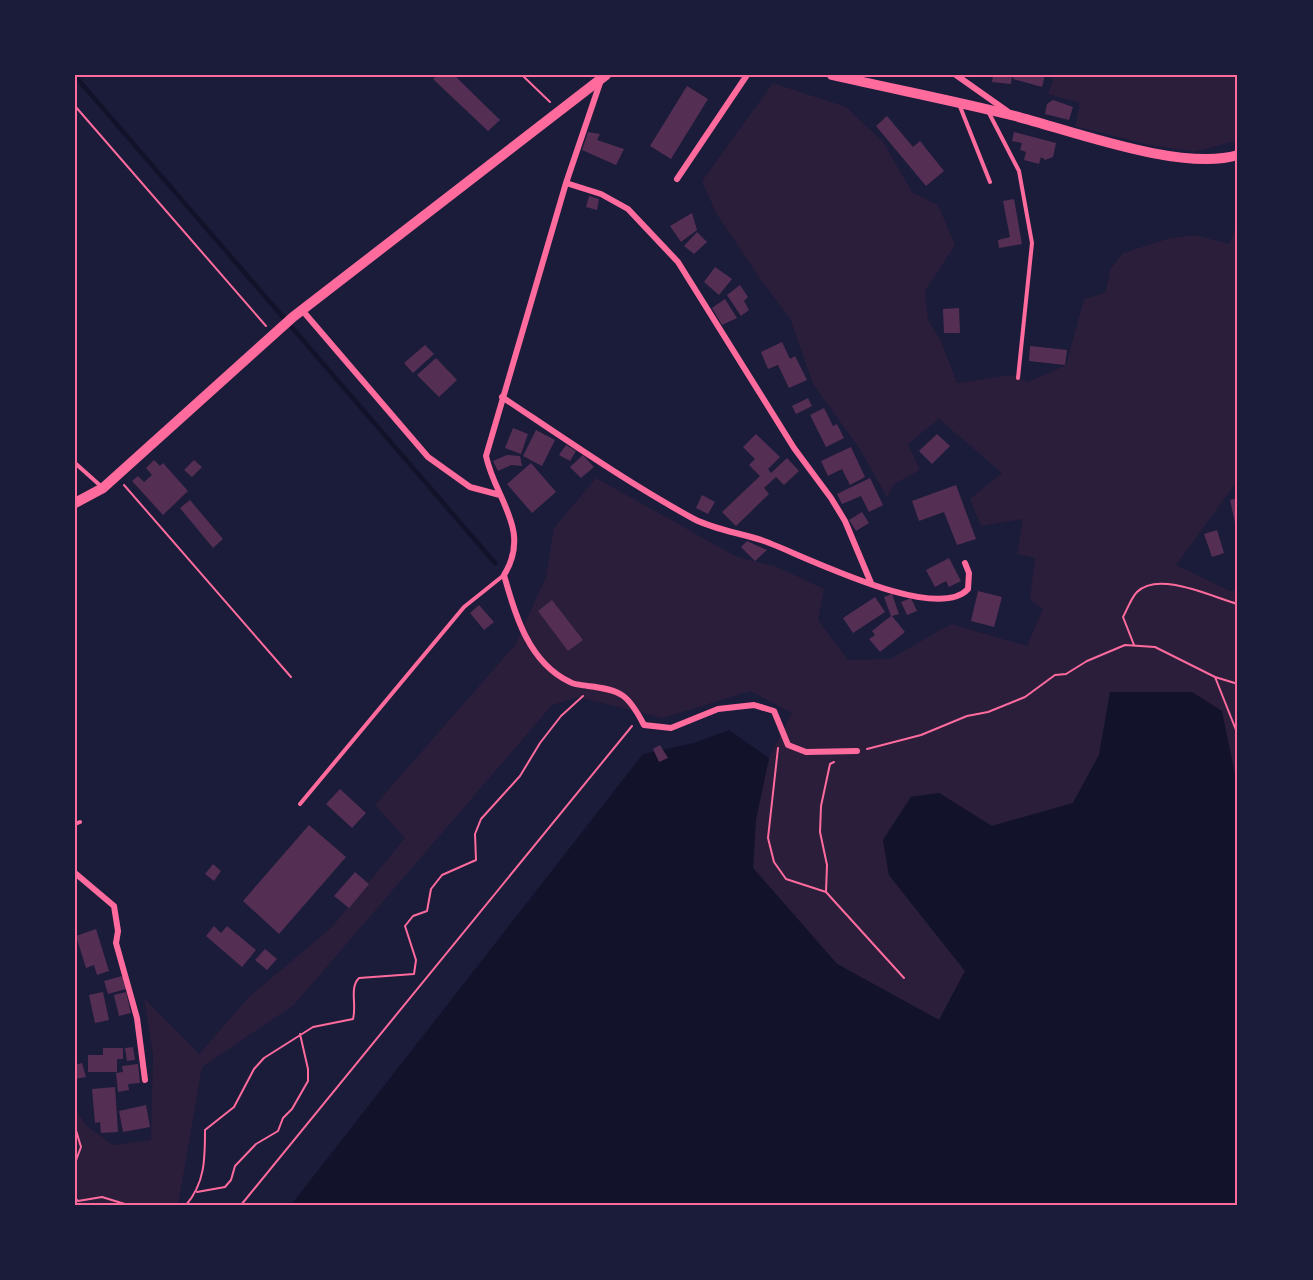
<svg xmlns="http://www.w3.org/2000/svg" width="1313" height="1280" font-family="'Archivo Narrow',sans-serif">
<rect width="100%" height="100%" fill="#1b1b3a"/>
<path fill="#2a1e3b" d="M1050,75h188v65l-43,12 -45,-7 -75,-19 5,-23 -32,-9 5,-13z
M773,83l73,24 37,35 29,50 26,13 17,40 -30,46 3,29 13,21 16,42 54,-8 17,7 38,-17 18,-66 21,-6 6,-25 12,-15 47,-15 25,-3 34,9 9,-23v259l-62,85 54,26h8v198l-5,-14 -122,-83 -12,63 -26,48 -82,23 -52,-33 -28,4 -28,43 6,35 76,96 -26,49 -102,-56 -84,-96 3,-49 13,-61 23,-45 -42,-22 -87,27 -85,-21 -26,8 -258,300 -92,62 -24,138h-103v-96l12,17 26,19 38,-5 2,-85 -9,-57 55,56 51,-58 82,-69 73,-89 -30,-33 140,-160 31,-68 8,-49 42,-50 141,79 38,9 49,23 -6,31 30,40 42,-1 61,-35 76,22 16,-37 -13,-9 5,-42 -18,-4 6,-35 -42,7 -11,-27 32,-26 -63,-54 -31,25 12,26 -26,14 -7,13 -28,-49 -46,-64 -23,-66 -27,-35 -47,-70 -14,-32z"/>
<path fill="#12122b" d="M1110,692h82l30,19 16,78 -1,416h-946l352,-451 51,-11 35,-13 40,28 -13,61 -3,49 84,96 102,56 26,-49 -76,-96 -6,-35 28,-43 28,-4 53,33 81,-23 26,-48z"/>
<g fill="none" stroke-linecap="round" stroke-linejoin="round">
<path stroke="#12122b" stroke-width="4.5" d="M75,76l420,487"/>
</g>
<path fill="#542f53" d="M438,75h16l46,45 -12,11 -55,-52z
M993,75h19l-1,9 -19,-2z
M1014,75h31l-3,12 -29,-8z
M687,86l21,13 -37,60 -21,-13z
M1053,100l20,7 -4,13 -24,-6 2,-10z
M887,116l26,31 7,-6 24,30 -18,15 -50,-60z
M588,132l12,2 -3,6 27,9 -8,16 -34,-15z
M1014,132l42,11 -3,14 -8,3 -4,-3 -2,7 -15,-4 2,-8 -6,-2 2,-7 -10,-2z
M589,196l10,3 -2,11 -11,-3z
M1014,199l8,45 -23,4 -1,-8 12,-3 -7,-36z
M692,213l5,17 -16,12 -11,-16z
M697,232l10,10 -13,12 -10,-8z
M715,267l17,12 -13,16 -15,-13z
M740,285l8,12 -4,4 5,9 -8,6 -14,-21z
M725,299l12,19 -15,7 -10,-17z
M959,308l1,25h-16l-1,-24z
M782,342l8,17 5,-3 12,24 -18,8 -11,-23 -10,4 -7,-17z
M425,345l9,9 -21,19 -9,-10z
M1030,346l37,4 -2,15 -36,-4z
M436,358l21,22 -18,17 -22,-22z
M808,398l4,8 -16,8 -4,-8z
M824,408l9,18 4,-2 7,14 -18,9 -16,-32z
M513,428l15,6 -7,20 -16,-6z
M536,430l19,10 -13,26 -19,-10z
M756,434l24,23 -12,12 3,4 16,-15 12,13 -15,14 -8,-8 -12,11 5,6 -33,32 -14,-14 38,-36 -11,-11 6,-6 -12,-12z
M937,434l13,12 -18,18 -13,-13z
M566,445l10,6 -6,10 -11,-6z
M851,447l14,30 -15,8 -8,-16 -14,7 -7,-15z
M507,455l13,1 2,10 -11,-1 -13,6 -5,-10z
M583,455l11,12 -13,11 -11,-11z
M154,460l6,6 3,-3 25,28 -25,24 -31,-34 6,-5 6,6 8,-7 -6,-7z
M194,460l8,7 -10,10 -8,-7z
M531,463l25,29 -24,21 -25,-29z
M870,478l13,27 -14,7 -8,-16 -19,8 -5,-10z
M956,485l20,54 -19,6 -13,-33 -25,9 -7,-20z
M702,495l13,7 -7,12 -12,-6z
M1238,498v34h-1l-7,-32z
M190,500l33,39 -10,9 -33,-40z
M862,512l7,11 -13,8 -7,-11z
M1217,530l7,23 -12,4 -8,-23z
M747,541l20,9 -12,11 -14,-14z
M949,558l12,23 -12,6 -3,-6 -11,6 -9,-17z
M978,591l24,6 -8,30 -23,-6z
M892,594l7,20 -7,2 13,16 -25,20 -11,-13 6,-4 -3,-4 19,-15 -7,-19z
M875,597l10,15 -32,21 -10,-15z
M911,598l6,13 -10,4 -6,-13z
M552,600l31,40 -15,11 -30,-40z
M479,605l15,17 -10,8 -14,-17z
M660,745l8,13 -9,4 -6,-13z
M340,789l26,24 -14,15 -26,-24z
M309,825l37,32 -67,77 -36,-33z
M213,864l8,7 -7,10 -9,-7z
M355,872l14,12 -20,24 -15,-12z
M214,926l7,7 6,-7 29,24 -14,17 -36,-31z
M96,929l13,42 -12,4 -3,-10 -8,3 -10,-32z
M265,949l12,10 -10,11 -12,-10z
M122,976l4,13 -18,5 -4,-13z
M103,992l6,28 -14,3 -6,-28z
M126,992l5,21 -12,3 -5,-21z
M133,1047l2,13 -8,1 -2,-13z
M103,1048h20v11h-6v13h-29v-17h15z
M82,1063l4,14 -11,2v-14z
M138,1064l2,19 -12,1 1,6 -11,2 -2,-19 7,-1 -1,-6z
M115,1087l3,45 -17,1 -1,-11 -5,1 -3,-34z
M146,1105l4,22 -27,5 -4,-21z"/>
<g fill="none" stroke-linecap="round" stroke-linejoin="round">
<path stroke="#ff6b9d" stroke-width="2" d="M522,75l28,27
M75,106l191,220
M124,485l167,192
M1134,645l-11,-28c4,-7 8,-19 14,-25 22,-22 77,6 101,12
M1215,677l23,7
M778,748l-10,90 6,24 12,17 40,13 78,86
M867,749l54,-14 46,-19 21,-4 37,-15 30,-22 11,-1 21,-13 38,-16 30,2 60,30 23,58
M826,892l1,-27 -7,-33 1,-26 9,-42 4,-2
M75,1127l6,20 -6,16
M197,1192l28,-5 6,-7 4,-14 21,-22 22,-13 5,-13 9,-9 16,-28v-12l-8,-35
M75,1198l3,3 24,-4 26,8
M186,1205c19,-22 19,-46 19,-75l29,-23 20,-38 10,-11 49,-31 40,-8c4,-14 -4,-31 6,-41l55,-4 2,-14 -11,-34 8,-10 14,-5 4,-22 11,-14 34,-15 -1,-26 6,-15 39,-43 20,-33 21,-27 22,-20
M241,1205l391,-479"/>
<path stroke="#ff6b9d" stroke-width="4" d="M959,104l31,78
M989,113l30,58 13,72 -14,135
M75,463l28,25
M300,804l164,-197 40,-32
M75,824l5,-2"/>
<path stroke="#ff6b9d" stroke-width="6" d="M956,75l51,36
M601,80l-35,103 -80,273c9,43 46,74 18,119 11,40 25,88 66,107 5,3 12,3 18,4 33,4 40,8 56,39l27,3 47,-19 36,-4 20,6 14,34 18,7 51,-1
M677,179l70,-104
M566,183l35,11 27,15 50,53 116,186 37,50 14,23 26,62
M302,310l126,147 42,30 30,8
M502,397c63,42 126,86 192,122 21,11 47,14 70,22 39,14 172,83 204,48l1,-16 -4,-10
M75,873l39,33 4,25 -2,12 21,75 8,62"/>
<path stroke="#ff6b9d" stroke-width="10" d="M832,75c61,14 123,26 183,41 58,15 167,56 223,39
M75,503l28,-15 190,-171 313,-242"/>
</g>
<rect width="1313" height="1280" fill="none" stroke="#1b1b3a" stroke-width="153"/>
<rect x="76" y="76" width="1160" height="1128" fill="none" stroke="#ff6b9d" stroke-width="2"/>
</svg>
